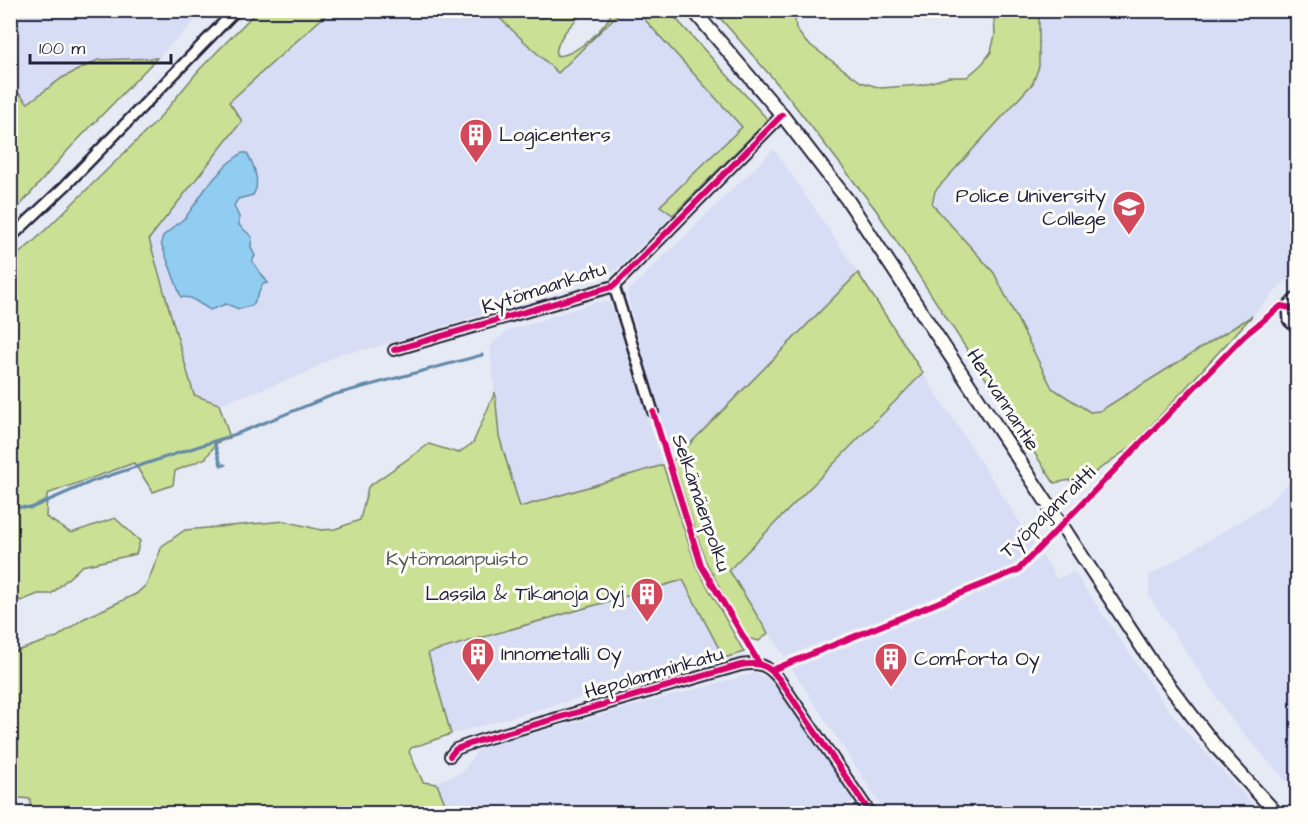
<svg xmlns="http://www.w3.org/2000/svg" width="1308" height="824" font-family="'Architects Daughter',sans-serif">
<rect width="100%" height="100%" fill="#e6eaf5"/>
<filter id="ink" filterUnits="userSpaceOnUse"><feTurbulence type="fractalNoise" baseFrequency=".0167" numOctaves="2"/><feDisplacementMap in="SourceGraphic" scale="12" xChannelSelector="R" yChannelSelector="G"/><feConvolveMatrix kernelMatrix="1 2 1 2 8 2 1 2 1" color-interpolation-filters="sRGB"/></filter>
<g filter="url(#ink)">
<path fill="#d6ddf4" d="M11,11h194l-48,47 -59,2 -36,18 -34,25 -17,-18z
M330,11h162l66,62 63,-62h16l106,116 -83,78 13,10 -63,60 -234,72 -37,7 -37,21 -83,29 -25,-9 -45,-156 93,-118 -13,-19z
M1039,11h258v258l-45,47 -152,95 -10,1 -38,-24 -58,-115 -62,-69 3,-13 104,-125z
M774,149l84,124 -185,188 -46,-165 1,-5z
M597,302h9l5,3 52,160 -144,42 -20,-71 -9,-90 17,-15z
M923,373l111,171 -22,22 -227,91 -56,-86z
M1297,474v309l-11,-2 -54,-61 -83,-124v-20l118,-71z
M1042,555l15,24 17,-7 90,132 23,29 74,80h-375l-94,-144 228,-92z
M684,580l40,78 -273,76 -23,-81z
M754,673l18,6 82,122 -23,13h-382l-15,-31 29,-11 13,-20 10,-5z"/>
<path fill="#cae095" stroke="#768168" stroke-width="1.5" d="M257,11h73l-101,91 13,19 -93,118 45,156 25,9 11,34 -14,5 -10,15 -31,13 -2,14 -20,7 -19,-29 -87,31 -1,23 25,16 44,-15 25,23 -4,13 -54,12 -31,28h-13l-17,7 -11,-7 1,-334 22,-18 123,-120 43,-52z
M492,11h37l12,7 7,-2 1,-5h36c-12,12 -28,25 -29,44 15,5 53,-29 56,-44h9l-63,62z
M637,11h32l99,109 -95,95 -13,-9 82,-79z
M714,11h80l2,18 10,13 55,40 20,6 40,-3 28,-8h18l15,-13 9,-12 4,-17 -1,-19 -4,-5h49v55l-6,17 -98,108 -3,13 62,69 58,115 38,24 10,-1 152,-95 -120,130 -44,31 -34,6 -178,-273 -94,-121z
M157,58l-88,91 -58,67v-131l17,18 34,-25 36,-18z
M858,273l65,100 -194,197 39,63 -9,8 -12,-3 -42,-78 -32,-99z
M495,392l4,44 21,71 143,-42 33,101 48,86 -20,6 -41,-78 -255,73 23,81 -40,14 -2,4 14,30 14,2 12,29 -421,1 3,-4 -1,-11 -19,-2v-144l46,-16 26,-18 53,-25 11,-10 15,-38 23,-16 100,-9 36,9 14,-1 25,-9 8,-33 61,-43 29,9 15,-10z"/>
<path fill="#90cdf1" stroke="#6489a8" stroke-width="1.5" d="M242,153h5c7,12 14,30 6,42l-15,4 -4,7 5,11v8l13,12 -1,10 4,9 -3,5 16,22 -5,1 -10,21 -14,4 -13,-5 -16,6 -19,-12 -10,-1 -20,-54 2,-7 23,-19 20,-29 21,-24z"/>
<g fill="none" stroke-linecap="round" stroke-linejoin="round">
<path stroke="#6489a8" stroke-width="3" d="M214,441l7,24h4
M10,506l21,2 62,-27 143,-47 97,-39 149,-40"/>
<g stroke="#22223b" stroke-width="14">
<path id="minor" d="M10,238l55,-52 171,-176
M614,286l39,126
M1298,296l-10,10 1,15 9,8
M394,350l220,-64 168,-171
M450,756l6,-7 22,-8 263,-76c18,-3 27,0 38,14l92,135"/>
</g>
<g stroke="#22223b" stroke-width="16">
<path id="major" d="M693,10l89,105 67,87 308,468 60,78 60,66"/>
</g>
<use href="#minor" stroke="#fdfcf7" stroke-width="9"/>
<use href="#major" stroke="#fdfcf7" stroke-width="12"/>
<g stroke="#fdfcf7" stroke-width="10">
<path id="cycleway" d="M394,350l220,-64 168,-171
M653,412l48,153 58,98
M772,670l246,-100 226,-234 37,-30 15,3
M450,756l6,-7 22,-8 263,-76c18,-3 27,0 38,14l92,135"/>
</g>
<use href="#cycleway" stroke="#d6006c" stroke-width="6"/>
</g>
</g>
<defs>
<g id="building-pin" transform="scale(1.725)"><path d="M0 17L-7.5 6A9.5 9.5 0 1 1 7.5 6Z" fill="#d1495b" stroke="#fdfcf7"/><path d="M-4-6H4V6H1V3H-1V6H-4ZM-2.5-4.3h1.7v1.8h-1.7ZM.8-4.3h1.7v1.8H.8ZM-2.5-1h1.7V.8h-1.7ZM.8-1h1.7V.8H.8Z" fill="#fff"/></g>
<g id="university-pin" transform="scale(1.725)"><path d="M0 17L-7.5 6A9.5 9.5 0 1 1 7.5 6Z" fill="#d1495b" stroke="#fdfcf7"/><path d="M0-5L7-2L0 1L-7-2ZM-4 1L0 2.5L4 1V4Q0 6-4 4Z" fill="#fff"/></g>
</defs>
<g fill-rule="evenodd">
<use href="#building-pin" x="476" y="135"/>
<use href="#university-pin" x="1129" y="207"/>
<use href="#building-pin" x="647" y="594"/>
<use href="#building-pin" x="478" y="654"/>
<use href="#building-pin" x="891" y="659"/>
</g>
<g text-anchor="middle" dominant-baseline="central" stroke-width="6" stroke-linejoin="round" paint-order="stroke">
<g font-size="20" fill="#22223b" stroke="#fdfcf7" text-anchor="start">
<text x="499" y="135">Logicenters</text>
<text x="1106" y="196" text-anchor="end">Police University<tspan x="1106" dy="23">College</tspan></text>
<text x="624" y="594" text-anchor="end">Lassila &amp; Tikanoja Oyj</text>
<text x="501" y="654">Innometalli Oy</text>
<text x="914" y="659">Comforta Oy</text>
</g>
<g font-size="20" fill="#22223b" stroke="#fdfcf7">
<text transform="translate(544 288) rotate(-18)">Kytömaankatu</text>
<text transform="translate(1003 400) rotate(57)">Hervannantie</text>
<text transform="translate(701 503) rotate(71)">Selkämäenpolku</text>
<text transform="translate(1048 512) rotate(-44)">Työpajanraitti</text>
<text transform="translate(654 673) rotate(-16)">Hepolamminkatu</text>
</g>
<g font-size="20" fill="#545b56" stroke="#fdfcf7">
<text x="457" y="559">Kytömaanpuisto</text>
</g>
</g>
<rect width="1308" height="824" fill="none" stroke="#fdfcf7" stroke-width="36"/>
<rect x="18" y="18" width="1272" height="788" fill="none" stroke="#22223b" stroke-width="2" filter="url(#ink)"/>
<path d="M30 54v9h141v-9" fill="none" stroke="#22223b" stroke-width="3"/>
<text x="39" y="54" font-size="18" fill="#22223b" stroke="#fdfcf7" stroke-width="4.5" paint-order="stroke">100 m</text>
</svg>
